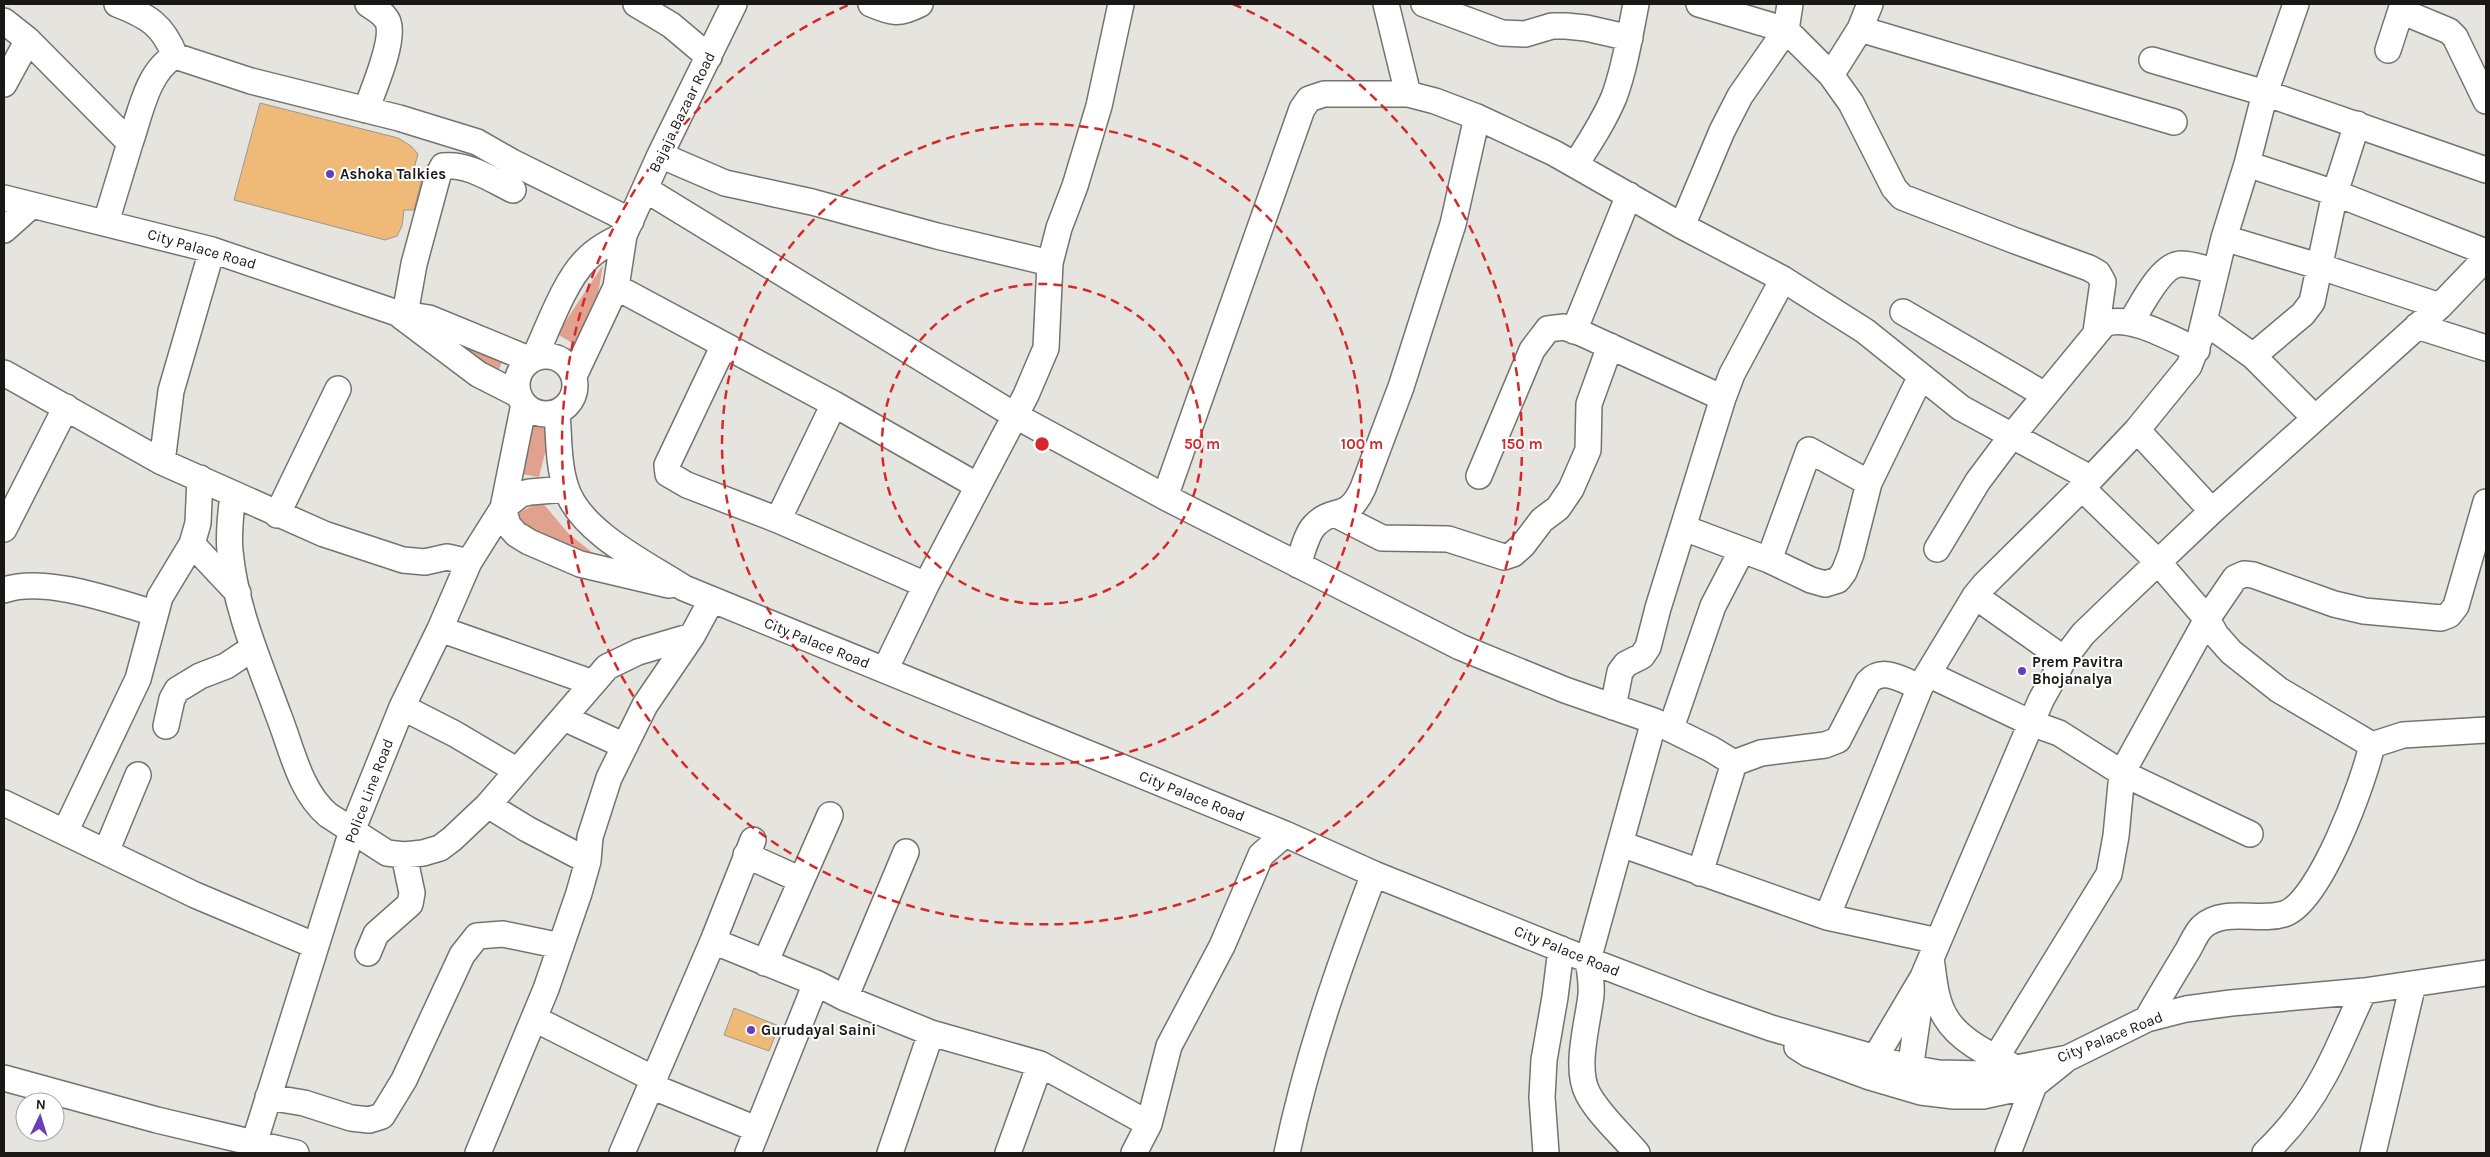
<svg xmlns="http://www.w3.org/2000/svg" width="2490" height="1157" font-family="Karla,sans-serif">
<rect width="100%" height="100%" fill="#e5e4df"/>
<path fill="#e0a18f" d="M603,265l-5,29 -17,54 -24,-14z
M448,334l57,20 -7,18z
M532,422l20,3 -13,52 -18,-3z
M541,501l27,32 26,21c-26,-8 -67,-12 -77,-40z"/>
<path fill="#efb977" stroke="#9a9793" d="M260,103l138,35 13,8 7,8 -5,18 10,3 -9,35h-10l-2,16 -5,10 -12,4 -151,-40z
M734,1008l45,18 -10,25 -45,-16z"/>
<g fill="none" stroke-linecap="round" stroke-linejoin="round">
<g stroke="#74736f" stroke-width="28">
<path id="minor" d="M117,4c31,12 46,21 58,52
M636,4l35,21 38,32
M871,4c21,9 28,11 49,0
M1386,4l22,90
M1424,4l78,29 23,1 27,-8h14l20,2 44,10
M1699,4l87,26 45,45 20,28 43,85 8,9 111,43 76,28 9,5 5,9 -7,50
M2401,11l48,20 6,6 31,64
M4,21l24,19 102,103 -24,79
M1860,29l314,93
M2388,50l15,-46
M2152,60l113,33 221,77
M1831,75l29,-46 10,-25
M4,84l24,-44
M366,110c7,-20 29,-69 22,-88 -4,-9 -13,-13 -20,-18
M130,143c10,-28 17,-72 45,-87l76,25 148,37 78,24 35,20 119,59
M660,155l65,28 87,19 125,34 113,27
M1576,164c14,-22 28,-43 38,-67 11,-29 16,-63 22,-93
M2247,164l88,29 151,59
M645,189l369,226 151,82 295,150 105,43 89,31 -66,239c2,12 4,23 3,35 -3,28 -17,73 -3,99 12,22 33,40 49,59
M4,198l208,52 185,63 32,5 102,42
M1682,226l40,-95 18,-35 46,-66 4,-26
M4,230l28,-25
M2224,238l94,28 122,40
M616,287l218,117 144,82
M1903,312l142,83
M405,314l9,-50 24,-89 5,-9c25,-3 49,14 70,24
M401,316l77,58 41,21
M2204,321l49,35 62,62
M2131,322c10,-16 30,-58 50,-58 11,0 24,5 35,7
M2417,326l69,22
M1574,331l55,-136
M724,345l-57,120 1,9 19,11 91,35 148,65
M517 385a29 29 0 1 1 58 0a29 29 0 1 1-58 0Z
M2253,356l50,-42 9,-12 23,-109 22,-69
M534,358c13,-27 30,-76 51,-97 11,-12 25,-19 39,-26
M4,373l158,89 162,72 79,26 22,2 22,-5 22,5
M574,376l42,-89 8,-52 36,-80 74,-151
M524,404l-21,104 5,17 8,9 13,8 51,22 89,21
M557,412c2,25 1,52 9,76 14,44 81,76 118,100l601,246 89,40 214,86 115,44 68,24 140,40 27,5 48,1 82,-16 79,-39 39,-10 45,-6 133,-12 122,-18
M2137,430l75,81
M162,462l9,-71 41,-141
M1479,476l53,-126 16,-21 16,-2 17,6 142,65
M2082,488l76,74 49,57 9,16 15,17 48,38 93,55
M233,494c-2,19 -5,38 -3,57 5,56 29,111 48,163 14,35 21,76 50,101l59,38 17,2 19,-2 17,-5 12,-9 36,-34 119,-138 31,-15 54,-16
M1165,497l137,-388 7,-10 15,-5h84l27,7 42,16 77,36 128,73 101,53 82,52 96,77 129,70
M1335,514l47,24 66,1 56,18 9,-3 10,-9 19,-25 16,-12 13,-19 17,-39 1,-46 21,-58
M277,515l61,-126
M778,520l56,-116
M1684,528l85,32 42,20 14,4 13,-4 6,-8 7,-18 18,-71 52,-107
M4,529l62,-122
M192,544l46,49
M1937,549l41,-68 33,-44 93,-113c25,-11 69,16 93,26
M1769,560l40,-110 60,33
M1298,565c4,-11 8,-31 17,-40 20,-20 32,-2 48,-37l38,-101 52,-163 24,-107
M4,590c41,-14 109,11 150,23
M1975,596l89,63
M440,629l153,54
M885,670l41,-85 100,-190 20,-47 4,-85 9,-35 16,-42 24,-80 22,-102
M1928,674l103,49 28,10 63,40 128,61
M402,707l53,27 61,36
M1613,707l7,-35 6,-8 16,-8 6,-9 10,-39 65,-210 9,-24 51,-95
M564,718l61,28
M1654,721l57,28 23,14 27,-10 64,-8 13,-5 30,-58c15,-16 34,-2 52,5
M166,726l6,-27 5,-9 23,-14 26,-10 27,-18
M1671,728l42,-122 29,-56
M4,803l191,92 121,51
M488,805l39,24 61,32
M65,832l73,-153 22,-82 32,-53 6,-21 2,-45
M1621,844l206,73 111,24
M106,852l32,-77
M746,855l55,25
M1700,873l34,-110
M1827,917l93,-230 55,-91 9,-11 98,-97 55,-58 52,-64 11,-28 24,-100 23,-74 18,-71 31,-89
M713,941l103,42 29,15 86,35 109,31 109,60
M368,953l8,-19 34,-30 2,-11 -8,-38
M1931,958c3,20 4,43 15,60 13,22 42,36 64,47
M765,963l65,-148
M845,998l61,-146
M535,1019l119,60
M2147,1019c13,-23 27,-46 41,-69 4,-7 8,-17 14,-23 22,-20 56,-5 82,-13 36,-11 80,-133 88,-169l31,-10 83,-5
M1797,1047l11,7 62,23 51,15 33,4h29l51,-11 30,-24
M1986,1074l123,-200 7,-38 6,-63 85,-154 28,-41 9,-4 9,1 81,29 30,7 77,7 8,-3 7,-9 30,-104
M1870,1077l5,-19 48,-81 118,-277 23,-41 19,-25 29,-28 100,-95 228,-205 46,-48
M4,1078l153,42 139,33
M1908,1084l14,-97
M651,1086l105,43
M268,1097l36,6 47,15 18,2 13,-4 22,-36 58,-125 15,-19 26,-2 58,12
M251,1153l101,-322 50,-124 38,-78 29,-67 34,-54 18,-14 9,-2 36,-3
M478,1153l68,-164 33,-96 9,-32 2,-24 19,-59 36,-73 47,-69 19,-35
M622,1153l91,-212 40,-101
M748,1153l68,-170
M890,1153l41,-120
M1008,1153l32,-89
M1134,1153l15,-29 20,-78 53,-100 39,-91 24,-21
M1287,1153c20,-96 52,-187 87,-279
M1546,1153l-4,-56 2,-37 11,-63 6,-48
M2008,1153l26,-68v-13
M2265,1153c23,-22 44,-49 59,-77 15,-27 26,-57 40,-85
M2373,1153l40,-169"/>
</g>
<use href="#minor" stroke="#fff" stroke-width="25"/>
</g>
<g fill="none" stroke="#d62828" stroke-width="2.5" stroke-dasharray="9 6">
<circle cx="1042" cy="444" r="160"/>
<circle cx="1042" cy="444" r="320"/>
<path d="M1233 4A480 480 0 1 1 851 4"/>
</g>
<g fill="#673fb7" stroke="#fff" stroke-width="2">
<circle cx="330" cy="174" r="5"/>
<circle cx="2022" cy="671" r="5"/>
<circle cx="751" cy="1030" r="5"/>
</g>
<g text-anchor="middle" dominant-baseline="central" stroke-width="4" stroke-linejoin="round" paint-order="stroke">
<g font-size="15" fill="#191817" stroke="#fff">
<text transform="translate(682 112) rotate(-64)">Bajaja Bazaar Road</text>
<text transform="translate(202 249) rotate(16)">City Palace Road</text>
<text transform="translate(817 643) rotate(22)">City Palace Road</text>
<text transform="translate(369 791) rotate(-69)">Police Line Road</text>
<text transform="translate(1192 796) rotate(22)">City Palace Road</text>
<text transform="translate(1567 951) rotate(22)">City Palace Road</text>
<text transform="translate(2110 1037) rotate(-22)">City Palace Road</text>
</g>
<g font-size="15" font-weight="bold" fill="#191817" stroke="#fff" text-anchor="start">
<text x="340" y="174">Ashoka Talkies</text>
<text x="2032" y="662">Prem Pavitra<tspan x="2032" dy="17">Bhojanalya</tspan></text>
<text x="761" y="1030">Gurudayal Saini</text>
</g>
</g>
<circle cx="1042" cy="444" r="8" fill="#d62828" stroke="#fff" stroke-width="2.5"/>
<g font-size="15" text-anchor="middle" font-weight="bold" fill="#d62828" stroke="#fff" stroke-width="4" stroke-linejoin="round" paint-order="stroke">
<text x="1202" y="449">50 m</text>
<text x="1362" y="449">100 m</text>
<text x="1522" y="449">150 m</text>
</g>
<rect width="2490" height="1157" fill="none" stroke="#191817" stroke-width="10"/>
<g transform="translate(40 1117) rotate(4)"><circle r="24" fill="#ffffff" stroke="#a3a3a2"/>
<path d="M0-4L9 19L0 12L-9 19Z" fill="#673fb7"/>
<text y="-8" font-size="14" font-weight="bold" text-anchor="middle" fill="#191817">N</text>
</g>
</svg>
